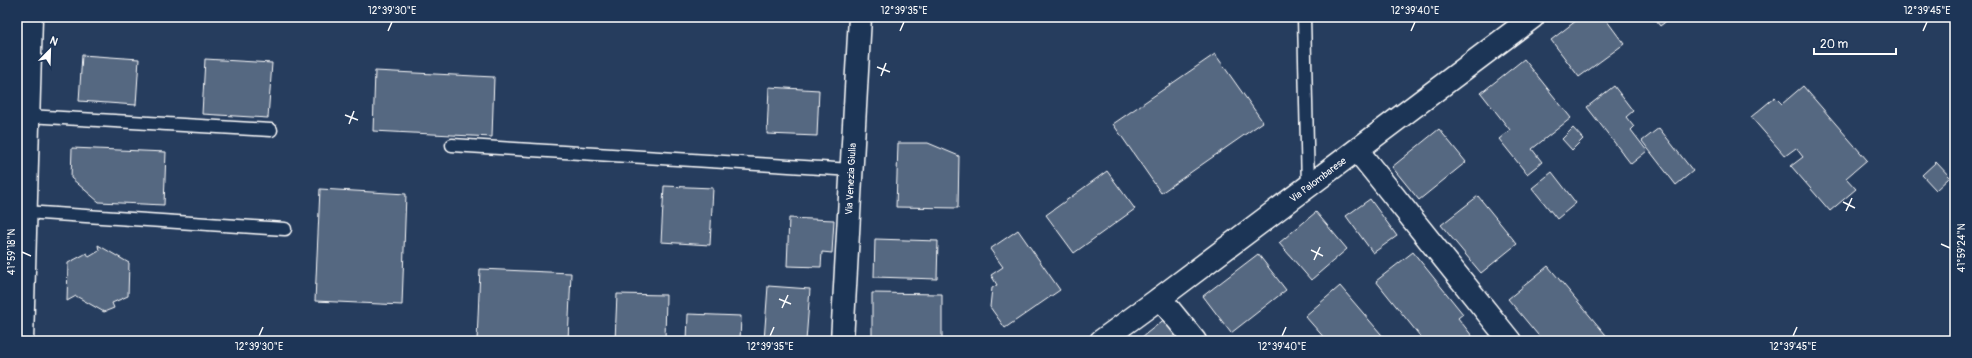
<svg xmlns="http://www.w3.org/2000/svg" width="1972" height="358" font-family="Pangolin,sans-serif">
<rect width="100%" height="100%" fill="#263d5e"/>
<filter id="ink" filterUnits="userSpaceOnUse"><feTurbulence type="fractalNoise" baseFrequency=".025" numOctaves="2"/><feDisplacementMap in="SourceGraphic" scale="8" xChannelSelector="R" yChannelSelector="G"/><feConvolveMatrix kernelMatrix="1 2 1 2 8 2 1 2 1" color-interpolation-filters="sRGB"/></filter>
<g filter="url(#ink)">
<path fill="#556781" stroke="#fff" d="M1581,17h23l20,27 -45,33 -28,-37z
M1653,17h19l-12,9z
M1215,54l48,68 -102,71 -48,-69z
M82,55l57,4 -3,46 -57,-4z
M205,59l67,4 -4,55 -66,-4z
M1524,59l47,59 -39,31 10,13 -15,12 -28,-35 11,-9 -29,-37z
M375,71l119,6 -2,60 -119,-6z
M1614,86l19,25 -7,6 8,10 -3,3 16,21 -16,13 -44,-57z
M1803,86l64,74 -21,18 10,11 -26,22 -39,-45 12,-9 -7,-9 -11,8 -34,-39 24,-20 7,7z
M769,87l50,3 -2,46 -50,-2z
M1573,128l10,11 -11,11 -10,-11z
M1659,128l34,43 -17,14 -34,-44z
M1439,129l27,33 -47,38 -27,-33z
M898,143h30l31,13 -1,52 -62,-1z
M72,148l94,4 -2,53 -65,-3 -28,-24z
M1936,162l14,15 -14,13 -14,-15z
M1107,171l28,38 -61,44 -28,-38z
M1552,172l24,31 -19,16 -25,-31z
M664,186l49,2 -3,57 -49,-3z
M320,189l86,5 -4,111 -87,-4z
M1478,196l39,48 -36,29 -40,-48z
M1370,199l27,37 -24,17 -27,-37z
M1316,212l31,37 -36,31 -32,-37z
M789,218l45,2 -2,33 -10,-1 -1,15 -34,-1z
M1018,230l42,60 -55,38 -15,-21 2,-19 5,-3 -6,-10 12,-8 -13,-18z
M875,239l63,2 -1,38 -63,-2z
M98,245l31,18 -1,33 -16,7 2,5 -10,4 -28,-16 -9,5 1,-38 19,-10 2,4 10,-6z
M1413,252l50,62 -5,4 18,23h-52l-48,-60z
M1258,254l28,36 -55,43 -28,-37z
M1548,266l63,75h-68l-35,-42z
M480,269l91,4 -3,68h-91z
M768,286l42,3 -4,52h-42z
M1340,286l47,55h-60l-22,-25z
M872,293l70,1v47h-70z
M617,294l49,1 -1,46h-50z
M688,314l53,2 -1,25h-53z
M1171,314l21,27h-55z"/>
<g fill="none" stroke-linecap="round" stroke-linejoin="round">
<g stroke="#fff" stroke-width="15">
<path id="service" d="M1304,17l4,170
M28,116l243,14
M452,145l400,25
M25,212l260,17"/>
</g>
<g stroke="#fff" stroke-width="25">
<path id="minor" d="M1357,150l153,191
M1160,298l35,43
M22,341l9,-324
M842,341l18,-324"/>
</g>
<g stroke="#fff" stroke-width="25">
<path id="secondary" d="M1101,341l59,-43 373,-281"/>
</g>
<use href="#service" stroke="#1d3557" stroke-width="12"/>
<use href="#minor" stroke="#1d3557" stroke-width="22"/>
<use href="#secondary" stroke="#1d3557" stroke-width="22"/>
</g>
</g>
<path fill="none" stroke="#fff" stroke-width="1.5" d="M388,31l4,-9M900,31l4,-9M1411,31l4,-9M1923,31l4,-9M877,67l13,5M881,76l5,-13M345,115l13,5M349,124l5,-13M1843,202l12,6M1846,211l6,-13M1941,244l9,4M1311,250l12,6M22,252l9,4M1314,260l6,-13M779,299l12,5M782,308l6,-13M259,336l4,-9M770,336l4,-9M1282,336l4,-9M1793,336l4,-9"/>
<g text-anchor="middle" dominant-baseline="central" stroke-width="4" stroke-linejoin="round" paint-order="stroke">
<g font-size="10" fill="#fff" stroke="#1d3557">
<text transform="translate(851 179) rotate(-87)">Via Venezia Giulia</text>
<text transform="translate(1318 180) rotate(-37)">Via Palombarese</text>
</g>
</g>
<rect width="1972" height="358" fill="none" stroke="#1d3557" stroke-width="44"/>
<g transform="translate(50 50) rotate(23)" stroke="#1d3557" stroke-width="3" paint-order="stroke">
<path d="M0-3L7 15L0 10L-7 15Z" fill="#ffffff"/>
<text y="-6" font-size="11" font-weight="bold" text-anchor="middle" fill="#ffffff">N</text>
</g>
<path d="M1814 48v6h82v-6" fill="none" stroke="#ffffff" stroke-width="2"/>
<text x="1820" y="48" font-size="12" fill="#ffffff" stroke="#1d3557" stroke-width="3" paint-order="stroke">20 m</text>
<rect x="22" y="22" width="1928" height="314" fill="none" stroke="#fff" stroke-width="1.5"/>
<g font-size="10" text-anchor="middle" fill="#fff">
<text x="392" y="14">12°39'30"E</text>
<text x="904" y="14">12°39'35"E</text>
<text x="1415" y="14">12°39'40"E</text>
<text x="1927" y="14">12°39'45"E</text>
<text transform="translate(1961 248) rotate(-90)" y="4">41°59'24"N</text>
<text transform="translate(11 252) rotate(-90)" y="4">41°59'18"N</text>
<text x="259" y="350">12°39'30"E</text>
<text x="770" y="350">12°39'35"E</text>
<text x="1282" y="350">12°39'40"E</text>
<text x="1793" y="350">12°39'45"E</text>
</g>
</svg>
